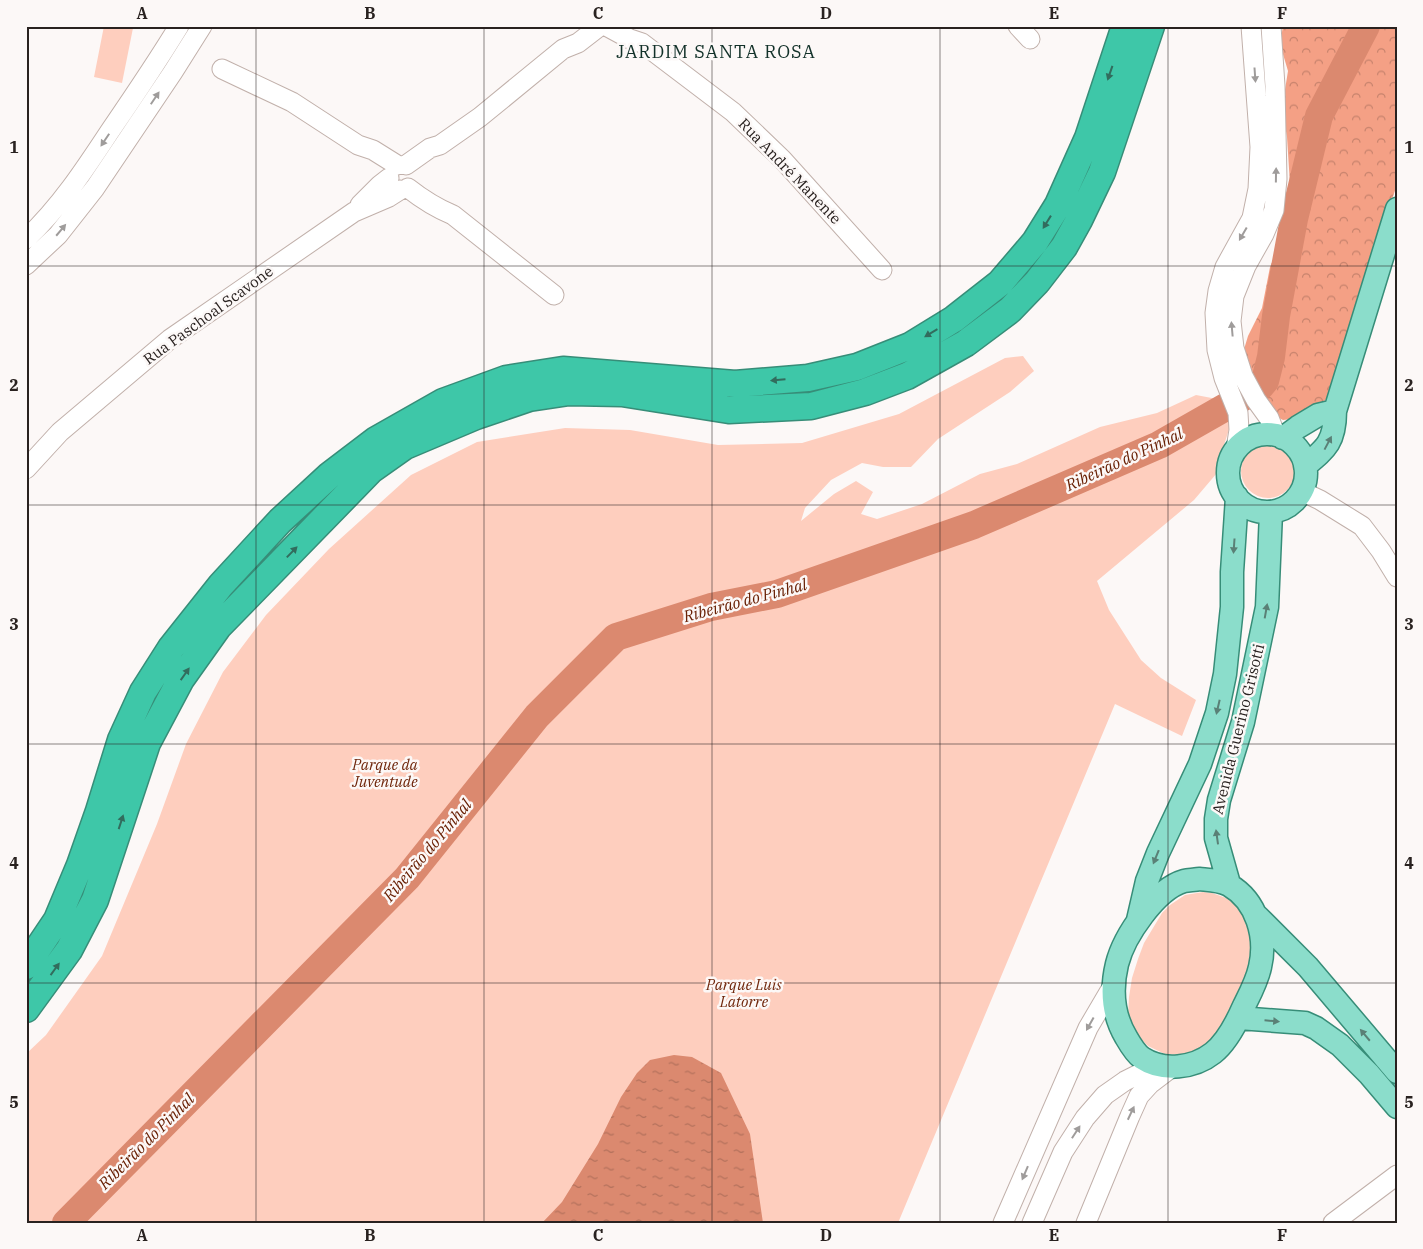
<svg xmlns="http://www.w3.org/2000/svg" width="1423" height="1249" font-family="'IBM Plex Serif',serif">
<defs>
<pattern id="forest-crowns" width="20" height="18" patternUnits="userSpaceOnUse" patternTransform="scale(1.25)"><rect width="20" height="18" fill="#f4a085"/><path d="M2 6a3 3 0 1 1 6 0M12 15a3 3 0 1 1 6 0" fill="none" stroke="#c6826c"/></pattern>
<pattern id="water-ripples" width="26" height="14" patternUnits="userSpaceOnUse" patternTransform="scale(1.25)"><rect width="26" height="14" fill="#db896f"/><path d="M2 4q2-2 4 0t4 0M15 11q2-2 4 0t4 0" fill="none" stroke="#b2705b"/></pattern>
</defs>
<rect width="100%" height="100%" fill="#fcf8f7"/>
<path fill="#fecebe" d="M104,26h23l6,2 -11,55 -28,-6z
M1023,356l11,15 -24,21 -72,47 -27,28h-28l-21,-4 -31,17 -26,28 -4,13 33,-27 22,-13 17,11 -12,22 16,5 45,-15 58,-30 37,-10 83,-37 57,-14 39,-18 21,4 15,21 -8,25 -7,28 -23,27 -97,81 12,29 32,50 20,18 35,22 -14,36 -67,-32 -217,519h-872v-169l20,-19 56,-79 55,-132 29,-80 37,-72 43,-57 63,-66 82,-74 66,-33 88,-14 65,2 88,15 84,-2 97,-29 106,-56z
M1241 471a27 27 0 1 1 54 0a27 27 0 1 1-54 0Z
M1203,892l9,1 17,6 13,12 10,26 -2,28 -7,27 -27,44 -13,12 -18,7 -20,-1 -17,-8 -13,-13 -7,-17 1,-19 3,-19 6,-19 6,-16 18,-30 8,-8 15,-10z"/>
<path fill="url(#forest-crowns)" d="M1283,26h114v159l-27,77 -41,134 -14,15 -14,7 -18,2 -10,-5 -31,-59 6,-20 14,-28 8,-41 22,-51 -5,-79 -5,-29 6,-37 -8,-27z"/>
<path fill="url(#water-ripples)" d="M674,1055l18,2 29,16 29,61 13,89h-221l20,-21 36,-58 23,-47 16,-24 13,-13z"/>
<g fill="none" stroke-linecap="round" stroke-linejoin="round">
<path stroke="#db896f" stroke-width="28" d="M66,1223l341,-345 130,-162 79,-79 95,-30 66,-13 197,-69 185,-80 100,-57 6,-7 6,-24 5,-41 18,-97 25,-103 47,-90"/>
<g stroke="#c1b0aa" stroke-width="21">
<path id="minor" d="M606,26l24,13 12,4 91,69 49,47 100,111
M1018,26l12,13
M1271,26l4,60 2,93 -3,31 -10,24 -18,32 -12,30 -3,25 3,27 9,28 13,24 13,18 7,18
M222,69l70,33 66,43 15,5 24,15
M406,165l24,-17 10,-3 40,-28 83,-68 15,-6 22,-17
M408,188c14,11 28,20 45,27l101,80
M360,205l20,-20 9,-7
M26,239c34,-32 59,-70 84,-108 24,-35 47,-69 69,-105
M26,265l32,-30 37,-47 78,-116 29,-46
M1236,449l3,-19 -1,-17 -14,-35 -7,-28 -2,-37 3,-22 7,-24 27,-49 6,-29 2,-42 -9,-121
M26,469l34,-37 110,-93 184,-127 35,-15 11,-7
M1301,491l19,9 42,26 19,25 16,26
M1003,1223l85,-195 27,-46
M1032,1223l31,-71 22,-34 20,-23 20,-14 32,-16
M1086,1223l44,-107 9,-20 11,-12 21,-16
M1333,1223l64,-48"/>
</g>
<g stroke="#378d78" stroke-width="25">
<path id="major" d="M1228 473a39 39 0 1 1 78 0a39 39 0 1 1-78 0Z
M1283,438l15,-11 20,-12 17,-4
M1305,466c22,-18 30,-25 30,-55l62,-202
M1199,879c10,1 21,1 30,6 28,16 38,52 31,82 -3,14 -10,27 -16,39 -7,16 -17,36 -31,47 -19,15 -50,19 -71,5 -7,-5 -12,-14 -16,-21 -13,-22 -15,-48 -9,-73 7,-28 39,-75 67,-83 5,-1 11,-1 15,-2z
M1229,884l-13,-46v-19l3,-19 24,-78 24,-115 4,-95
M1258,917l50,50 89,105
M1138,920l9,-39 11,-28 42,-89 17,-51 8,-39 7,-67v-35l5,-75
M1239,1018l66,5 11,5 24,17 29,29 28,33"/>
</g>
<g stroke="#378d78" stroke-width="29">
<path id="highway" d="M26,966l31,-46 23,-55 19,-54 22,-71 22,-48 28,-44 50,-63 59,-64 50,-46 46,-35 67,-38 63,-23 57,-9 172,14 73,-6 49,-11 53,-21 44,-27 46,-36 35,-41 23,-37 30,-67 37,-112
M26,1009l43,-59 26,-50 52,-157 34,-64 37,-52 153,-157 34,-24 71,-30 53,-18 40,-6 53,1 107,17 82,-4 54,-14 42,-16 59,-33 44,-33 27,-28 27,-35 15,-27 23,-48 49,-146"/>
</g>
<use href="#minor" stroke="#fff" stroke-width="19"/>
<use href="#major" stroke="#8bddcb" stroke-width="22"/>
<use href="#highway" stroke="#3ec7a8" stroke-width="26"/>
</g>
<defs><path id="oneway-solid" d="M-6-.8H1V-3.2L6.5 0L1 3.2V.8H-6Z" transform="scale(1.25)"/></defs>
<g fill="#326c5d">
<use href="#oneway-solid" transform="translate(1110 73) rotate(109)"/>
<use href="#oneway-solid" transform="translate(1047 222) rotate(122)"/>
<use href="#oneway-solid" transform="translate(931 333) rotate(149)"/>
<use href="#oneway-solid" transform="translate(778 380) rotate(175)"/>
<use href="#oneway-solid" transform="translate(292 552) rotate(-46)"/>
<use href="#oneway-solid" transform="translate(185 674) rotate(-55)"/>
<use href="#oneway-solid" transform="translate(121 822) rotate(-72)"/>
<use href="#oneway-solid" transform="translate(55 969) rotate(-54)"/>
</g>
<g fill="#9f9c9b">
<use href="#oneway-solid" transform="translate(1255 75) rotate(86)"/>
<use href="#oneway-solid" transform="translate(155 98) rotate(-56)"/>
<use href="#oneway-solid" transform="translate(105 140) rotate(124)"/>
<use href="#oneway-solid" transform="translate(1276 175) rotate(-89)"/>
<use href="#oneway-solid" transform="translate(61 230) rotate(-50)"/>
<use href="#oneway-solid" transform="translate(1243 234) rotate(120)"/>
<use href="#oneway-solid" transform="translate(1232 329) rotate(-95)"/>
<use href="#oneway-solid" transform="translate(1090 1024) rotate(119)"/>
<use href="#oneway-solid" transform="translate(1131 1113) rotate(-65)"/>
<use href="#oneway-solid" transform="translate(1076 1132) rotate(-57)"/>
<use href="#oneway-solid" transform="translate(1025 1173) rotate(113)"/>
</g>
<g fill="#5a8076">
<use href="#oneway-solid" transform="translate(1328 443) rotate(-62)"/>
<use href="#oneway-solid" transform="translate(1234 546) rotate(94)"/>
<use href="#oneway-solid" transform="translate(1266 611) rotate(-80)"/>
<use href="#oneway-solid" transform="translate(1218 707) rotate(103)"/>
<use href="#oneway-solid" transform="translate(1217 837) rotate(-98)"/>
<use href="#oneway-solid" transform="translate(1156 857) rotate(112)"/>
<use href="#oneway-solid" transform="translate(1272 1021) rotate(5)"/>
<use href="#oneway-solid" transform="translate(1365 1035) rotate(-130)"/>
</g>
<path fill="none" stroke="#292220" stroke-width="1" stroke-opacity="0.55" d="M256,26v1197M484,26v1197M712,26v1197M940,26v1197M1168,26v1197M26,266h1371M26,505h1371M26,744h1371M26,983h1371"/>
<g text-anchor="middle" dominant-baseline="central" stroke-width="5" stroke-linejoin="round" paint-order="stroke">
<g font-size="15" fill="#292220" stroke="#fcf8f7">
<text transform="translate(790 171) rotate(46)">Rua André Manente</text>
<text transform="translate(208 315) rotate(-36)">Rua Paschoal Scavone</text>
<text transform="translate(1238 729) rotate(-76)">Avenida Guerino Grisotti</text>
</g>
<g font-size="15" font-style="italic" fill="#70270c" stroke="#fcf8f7">
<text x="385" y="764">Parque da<tspan x="385" dy="17">Juventude</tspan></text>
<text x="744" y="984">Parque Luis<tspan x="744" dy="17">Latorre</tspan></text>
</g>
<g font-size="16" font-style="italic" fill="#692004" stroke="#fcf8f7">
<text transform="translate(1124 459) rotate(-25)">Ribeirão do Pinhal</text>
<text transform="translate(745 600) rotate(-15)">Ribeirão do Pinhal</text>
<text transform="translate(427 850) rotate(-50)">Ribeirão do Pinhal</text>
<text transform="translate(146 1141) rotate(-45)">Ribeirão do Pinhal</text>
</g>
<g font-size="18" letter-spacing="1" fill="#123129" stroke="#fcf8f7">
<text x="716" y="51">JARDIM SANTA ROSA</text>
</g>
</g>
<rect width="1423" height="1249" fill="none" stroke="#fcf8f7" stroke-width="55"/>
<rect x="28" y="28" width="1368" height="1194" fill="none" stroke="#292220" stroke-width="2"/>
<g font-size="16" text-anchor="middle" font-weight="bold" fill="#292220">
<text x="142" y="19">A</text>
<text x="370" y="19">B</text>
<text x="598" y="19">C</text>
<text x="826" y="19">D</text>
<text x="1054" y="19">E</text>
<text x="1282" y="19">F</text>
<text x="14" y="153">1</text>
<text x="1409" y="153">1</text>
<text x="14" y="391">2</text>
<text x="1409" y="391">2</text>
<text x="14" y="630">3</text>
<text x="1409" y="630">3</text>
<text x="14" y="869">4</text>
<text x="1409" y="869">4</text>
<text x="14" y="1108">5</text>
<text x="1409" y="1108">5</text>
<text x="142" y="1241">A</text>
<text x="370" y="1241">B</text>
<text x="598" y="1241">C</text>
<text x="826" y="1241">D</text>
<text x="1054" y="1241">E</text>
<text x="1282" y="1241">F</text>
</g>
</svg>
